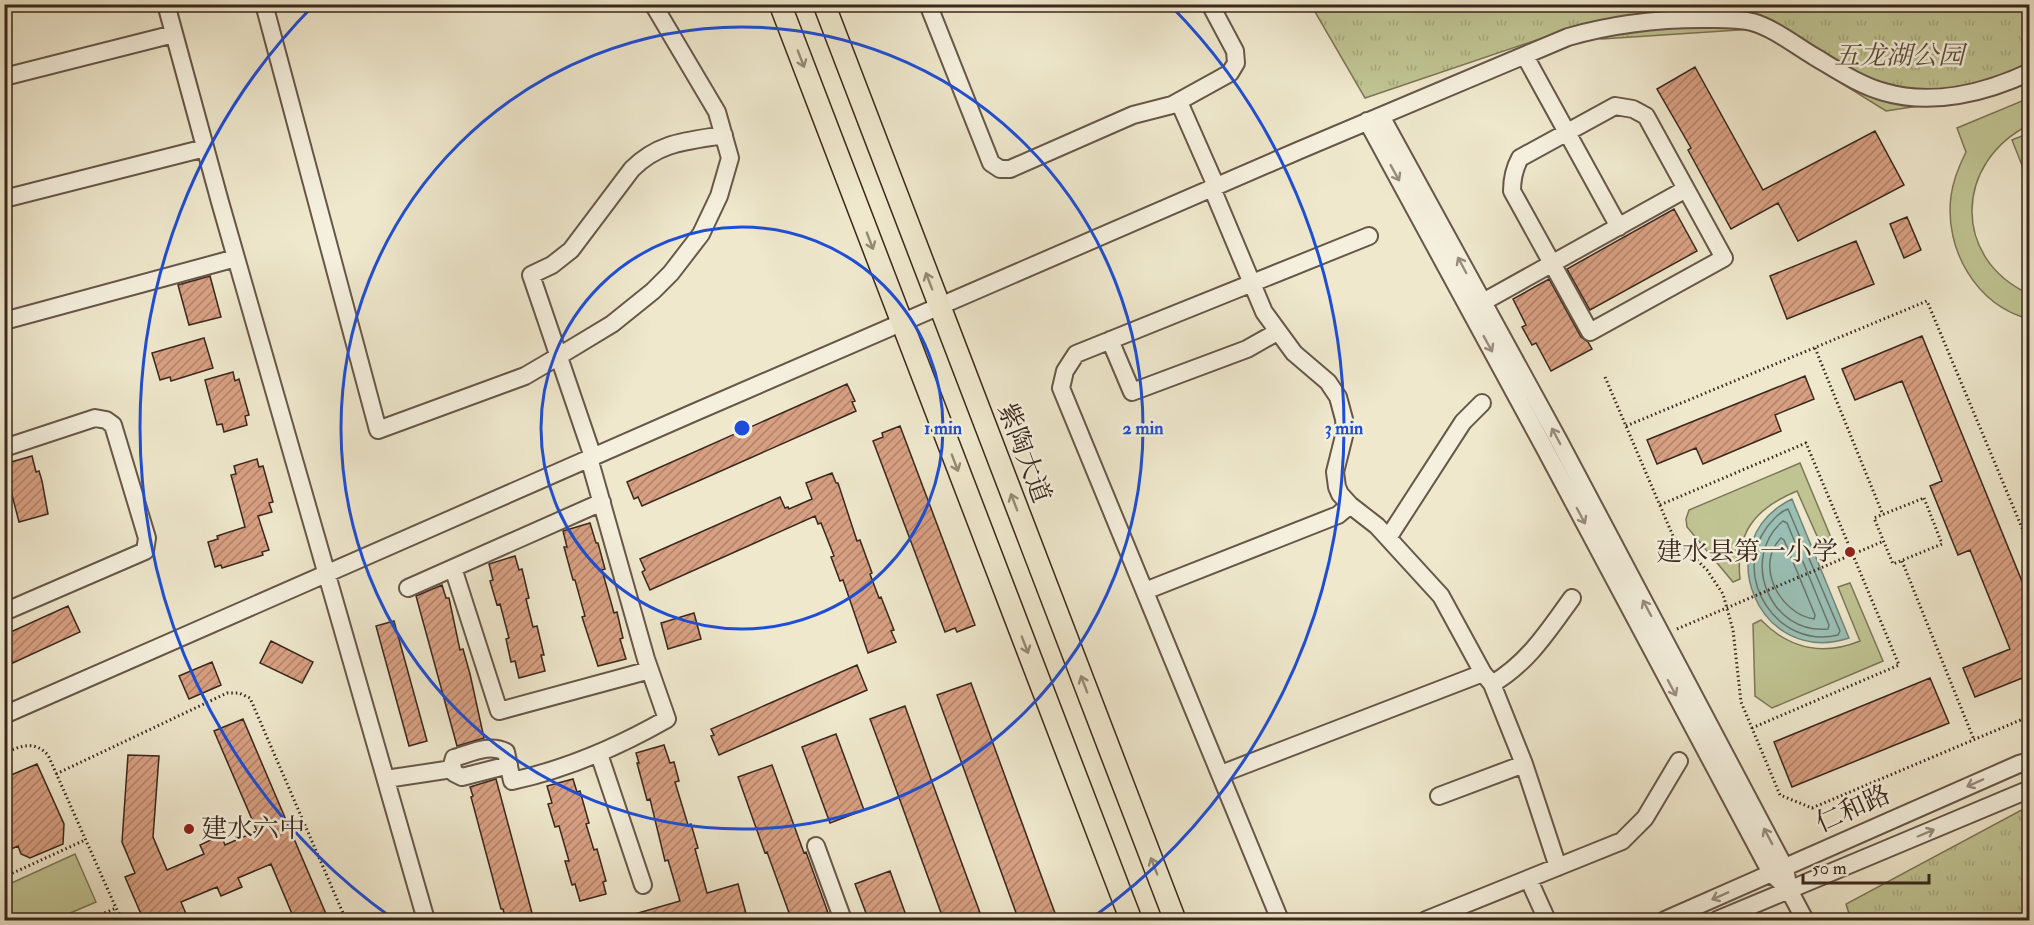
<svg xmlns="http://www.w3.org/2000/svg" width="2034" height="925" font-family="'IM FELL Double Pica','Noto Serif SC',serif">
<defs>
<pattern id="park-tufts" width="24" height="20" patternUnits="userSpaceOnUse" patternTransform="scale(1.5)"><rect width="24" height="20" fill="#c0c493"/><path d="M3 7l-1-3M5 7V3M7 7l1-3M15 17l-1-3M17 17v-4M19 17l1-3" fill="none" stroke="#a6a87e"/></pattern>
<pattern id="building-hatch" width="6" height="6" patternUnits="userSpaceOnUse" patternTransform="scale(1.5)"><rect width="6" height="6" fill="#d8a082"/><path d="M-1 1l2-2M0 6l6-6M5 7l2-2" fill="none" stroke="#b0826a"/></pattern>
</defs>
<rect width="100%" height="100%" fill="#efe8cd"/>
<filter id="stains"><feTurbulence type="fractalNoise" baseFrequency=".00333" numOctaves="4"/><feColorMatrix values="0 0 0 0 .2 0 0 0 0 .09 0 0 0 0 .02 0 0 0 .5 -.17"/></filter>
<radialGradient id="worn" r=".72"><stop offset=".6" stop-color="#630" stop-opacity="0"/><stop offset="1" stop-color="#630" stop-opacity=".3"/></radialGradient>
<path fill="#c0c493" stroke="#7d7658" stroke-width="1.5" d="M2029,98v27c-74,37 -78,133 0,169v25c-53,-14 -85,-70 -78,-123 2,-16 8,-30 15,-44l-9,-24z
M2029,133v50l-17,-43z
M1800,463l32,77 -11,5 -24,-54c-41,17 -62,41 -57,88l-7,3 -46,-55 -1,-8 3,-9z
M1850,583l33,78 -111,47 -17,-12 -2,-72 8,-4c28,29 62,36 99,21l-22,-54z
M75,854l21,48 -42,18h-49v-34z"/>
<path fill="url(#park-tufts)" stroke="#7d7658" stroke-width="1.5" d="M1311,5h718v74l-37,16 -106,16 -132,-82 -152,10 -45,-6 -192,65z
M2029,806v114h-178l-5,-16z"/>
<path fill="#9ac0b6" stroke="#748379" stroke-width="1.5" d="M1792,499l57,139c-91,30 -143,-97 -57,-139z"/>
<g fill="none" stroke-linecap="round" stroke-linejoin="round">
<path stroke="#6a746a" stroke-width="1.5" d="M1788,509l52,122 -2,4c-60,15 -108,-58 -71,-108 6,-7 12,-15 21,-18z
M1783,521l4,2 42,102 -1,4c-58,6 -89,-71 -45,-108z
M1781,538l3,2 31,75 -1,4c-34,-5 -60,-54 -33,-81z"/>
</g>
<path fill="url(#building-hatch)" stroke="#3a271d" stroke-width="1.5" d="M1695,67l68,123 112,-59 29,54 -106,56 -20,-38 -47,26 -43,-79 3,-2 -34,-59z
M1674,209l23,42 -107,59 -23,-41z
M1907,217l14,33 -17,8 -14,-34z
M1856,241l18,43 -87,35 -17,-43z
M210,276l11,41 -32,8 -11,-40z
M1549,279l32,58 7,5 4,7 -41,22 -15,-28 -4,2 -10,-18 4,-2 -13,-26z
M1922,336l108,265v74l-55,22 -12,-29 47,-19 -40,-99 -12,5 -28,-69 12,-5 -40,-100 -47,19 -13,-31z
M204,338l9,30 -42,13 -1,-4 -10,3 -8,-27z
M233,372l2,9 4,-2 10,36 -4,1 2,9 -23,7 -2,-8 -5,1 -12,-45z
M1805,376l9,23 -39,16 6,16 -78,33 -7,-16 -39,16 -10,-24z
M847,384l8,17 -3,1 4,9 -214,95 -4,-9 -4,2 -7,-17z
M900,426l75,199 -18,7 -2,-4 -10,4 -72,-191 10,-4 -1,-4z
M32,456l4,16 3,-1 3,10 6,33 -29,8 -15,-58z
M257,459l2,8 4,-1 10,36 -4,1 3,9 -14,4 11,34 -7,2 1,3 -41,13 -1,-3 -6,2 -7,-25 10,-3 -1,-3 28,-9 -14,-52 5,-1 -2,-8z
M832,473l4,10h2l19,58 3,-1 12,33 -2,1 9,24 2,-1 13,33 -3,1 5,11 -28,11 -25,-73 -3,1 -9,-24 3,-1 -13,-33 -3,1 -3,-8 -165,74 -8,-18 3,-2 -5,-11 140,-62 5,11 3,-1 1,2 23,-10 -6,-16z
M590,523l6,20h2l7,26 -3,1 12,43 3,-1 6,26 -3,1 6,20 -28,7 -16,-49 3,-1 -10,-36h-2l-9,-33h3l-4,-16z
M515,556l4,14 3,-1 7,29 -3,1 7,28 4,-1 7,29h-3l4,16 -26,7 -4,-17 -4,1 -5,-23 3,-1 -9,-34 -3,1 -7,-24 3,-1 -4,-16z
M442,585l4,13h3l11,52 3,-1 7,25 14,64 -27,8 -41,-150z
M68,606l12,26 -76,35v-32z
M694,613l7,26 -33,10 -7,-26z
M394,621l33,120 -18,5 -33,-120z
M271,641l42,21 -11,21 -42,-20z
M212,662l9,23 -32,14 -10,-23z
M857,665l10,25 -148,65 -8,-19 3,-1 -3,-6z
M1930,678l19,45 -157,64 -18,-45z
M971,683l78,214 9,24h-39l-82,-226z
M905,706l27,76 51,139h-39l-62,-170 -12,-32z
M243,719l86,202h-34l-24,-57 -33,14 4,9 -21,9 -4,-9 -36,15 8,19h-45l-19,-44 10,-4 -13,-31 6,-87 31,1 -6,81 14,33 37,-16 -4,-9 21,-10 4,10 32,-14 -43,-100z
M836,734l28,76 -34,13 -28,-76z
M664,745l6,18 4,-1 5,19 -4,1 13,43 3,-1 7,24 -3,1 12,44 31,-9 10,37h-124v-4l56,-16 -12,-41 -3,1 -15,-62 -3,1 -10,-37h2l-3,-10z
M37,764l27,60 -1,20 -33,14 -9,-4 -3,-8 -14,6v-74z
M772,765l32,88 2,-1 25,69h-39l-25,-69 -2,1 -27,-76z
M496,779l36,134 -26,8 -3,-12h-2l-30,-112 2,-1 -3,-9z
M573,779l4,13 3,-1 9,32 -3,1 8,26 3,-1 9,32 -3,1 3,12 -26,7 -5,-17 -3,1 -7,-24h4l-10,-35 -4,1 -7,-23 4,-1 -5,-17z
M890,871l18,50h-39l-14,-37z"/>
<g fill="none" stroke-linecap="round" stroke-linejoin="round">
<g stroke="#675749" stroke-width="20">
<path id="minor" d="M166,4l54,198 206,718
M264,4l114,426 147,-54 34,-20 53,-32 41,-33 18,-18 30,-39 18,-38 11,-38 -13,-46 -64,-108
M928,4l63,159 9,6h10l123,-54 39,-10 58,-32 6,-10 -1,-12 -25,-47
M1525,56l94,171
M4,77l170,-43
M1179,102l37,84
M1615,106l18,3 13,7 78,142 -134,74 -78,-141c0,-13 2,-22 8,-33z
M1381,116l177,323 227,429 4,22
M1367,121l177,326 227,426 18,17 16,30
M1212,188l52,124 30,41 34,29 10,15 6,22 1,13 -10,40 2,15 3,7 10,11 27,21 64,70 42,77 9,11 32,80 34,103
M4,199l201,-51
M1483,302l203,-113
M4,321l232,-63
M1110,340l22,52 115,-43 30,-17
M4,448l91,-30 11,2 7,5 34,113 -2,13 -141,61
M593,457l-62,-182 21,-10 19,-15 61,-81c27,-27 55,-28 92,-34
M1388,538l75,-116 19,-19
M453,568l46,143 151,-41
M408,588l194,-86
M1145,591l193,-76 12,-10
M1492,684c36,-21 56,-53 80,-86
M4,715l689,-302 607,-263 268,-113c45,-13 87,-18 134,-18 17,0 33,-1 50,3 22,6 44,24 63,35 22,13 44,28 69,35 48,14 101,1 146,-20
M599,754l44,131
M509,765l-47,12 -8,-4 -2,-8 2,-7c17,-5 36,-15 52,-6l6,29c55,-12 106,-34 155,-62l-21,-60 -57,-201
M1221,774l262,-101
M386,779l66,-10
M1439,796l85,-32
M816,846l27,74
M1529,880l18,40
M1280,920l-219,-532 4,-17 11,-17 293,-118
M1426,920l196,-79 23,-23 34,-57
M1665,920l354,-156 11,-3
M1717,920l313,-131"/>
</g>
<g stroke="#3a271d" stroke-width="24">
<path id="major" d="M780,4l351,916
M824,4l351,916"/>
</g>
<path stroke="#3a271d" stroke-width="3" stroke-dasharray="1.5 3" stroke-linecap="butt" d="M1815,348l68,167
M1605,377l68,159 34,34 16,24 10,36 8,72 39,93 32,13 218,-92
M1626,426l301,-125 103,246
M1924,498l18,46 -49,20 -19,-46z
M1660,505l146,-62 93,222 -147,63
M1902,561l72,179
M1677,629l207,-88
M4,753c17,-7 30,-13 44,2l68,153 7,12
M56,774l171,-81h12l11,5 96,222
M4,877l81,-37
M88,920l28,-12"/>
<use href="#minor" stroke="#f5f0de" stroke-width="16"/>
<use href="#major" stroke="#efe8cd" stroke-width="21"/>
</g>
<defs><path id="oneway-shaft" d="M-6 0H5M1.5-3L5.5 0L1.5 3" fill="none" stroke-width="1.6" stroke-linecap="round" stroke-linejoin="round" transform="scale(1.5)"/></defs>
<g stroke="#948875">
<use href="#oneway-shaft" transform="translate(801 59) rotate(69)"/>
<use href="#oneway-shaft" transform="translate(870 241) rotate(69)"/>
<use href="#oneway-shaft" transform="translate(929 281) rotate(-111)"/>
<use href="#oneway-shaft" transform="translate(955 463) rotate(69)"/>
<use href="#oneway-shaft" transform="translate(1014 502) rotate(-111)"/>
<use href="#oneway-shaft" transform="translate(1025 645) rotate(69)"/>
<use href="#oneway-shaft" transform="translate(1084 684) rotate(-111)"/>
<use href="#oneway-shaft" transform="translate(1154 866) rotate(-111)"/>
</g>
<g stroke="#988c7e">
<use href="#oneway-shaft" transform="translate(1395 173) rotate(61)"/>
<use href="#oneway-shaft" transform="translate(1462 265) rotate(-118)"/>
<use href="#oneway-shaft" transform="translate(1488 344) rotate(61)"/>
<use href="#oneway-shaft" transform="translate(1556 436) rotate(-118)"/>
<use href="#oneway-shaft" transform="translate(1581 516) rotate(62)"/>
<use href="#oneway-shaft" transform="translate(1647 608) rotate(-118)"/>
<use href="#oneway-shaft" transform="translate(1672 688) rotate(62)"/>
<use href="#oneway-shaft" transform="translate(1975 783) rotate(156)"/>
<use href="#oneway-shaft" transform="translate(1926 833) rotate(-23)"/>
<use href="#oneway-shaft" transform="translate(1768 836) rotate(-118)"/>
<use href="#oneway-shaft" transform="translate(1720 896) rotate(156)"/>
</g>
<g fill="none" stroke="#1d4ed8" stroke-width="3">
<circle cx="742" cy="428" r="201"/>
<circle cx="742" cy="428" r="401"/>
<path d="M392 918A602 602 0 0 1 313 6M1171 6A602 602 0 0 1 1092 918"/>
</g>
<g fill="#8f2418" stroke="#f5f0de" stroke-width="2">
<circle cx="1850" cy="552" r="6"/>
<circle cx="189" cy="829" r="6"/>
</g>
<g text-anchor="middle" dominant-baseline="central" stroke-width="5" stroke-linejoin="round" paint-order="stroke">
<g font-size="26" font-style="italic" fill="#5c4e3a" stroke="#f5f0de">
<text x="1899" y="56">五龙湖公园</text>
</g>
<g font-size="26" fill="#3a271d" stroke="#f5f0de">
<text transform="translate(1024 453) rotate(69)">紫陶大道</text>
<text transform="translate(1853 809) rotate(-24)">仁和路</text>
</g>
<g font-size="26" fill="#3a271d" stroke="#f5f0de" text-anchor="end">
<text x="1838" y="552">建水县第一小学</text>
<text x="201" y="829" text-anchor="start">建水六中</text>
</g>
</g>
<circle cx="742" cy="428" r="9" fill="#1d4ed8" stroke="#f5f0de" stroke-width="3"/>
<g font-size="18" text-anchor="middle" font-weight="bold" fill="#1d4ed8" stroke="#f5f0de" stroke-width="5" stroke-linejoin="round" paint-order="stroke">
<text x="943" y="434">1 min</text>
<text x="1143" y="434">2 min</text>
<text x="1344" y="434">3 min</text>
</g>
<rect width="2034" height="925" fill="none" stroke="#efe8cd" stroke-width="24"/>
<rect x="6" y="6" width="2022" height="913" fill="none" stroke="#3a271d" stroke-width="3"/>
<rect x="12" y="12" width="2010" height="901" fill="none" stroke="#3a271d" stroke-width="1.5"/>
<path d="M1803 874v9h126v-9" fill="none" stroke="#3a271d" stroke-width="3"/>
<text x="1812" y="874" font-size="18" fill="#3a271d" stroke="#f5f0de" stroke-width="4.5" paint-order="stroke">50 m</text>
<rect width="100%" height="100%" filter="url(#stains)"/>
<rect width="100%" height="100%" fill="url(#worn)"/>
</svg>
